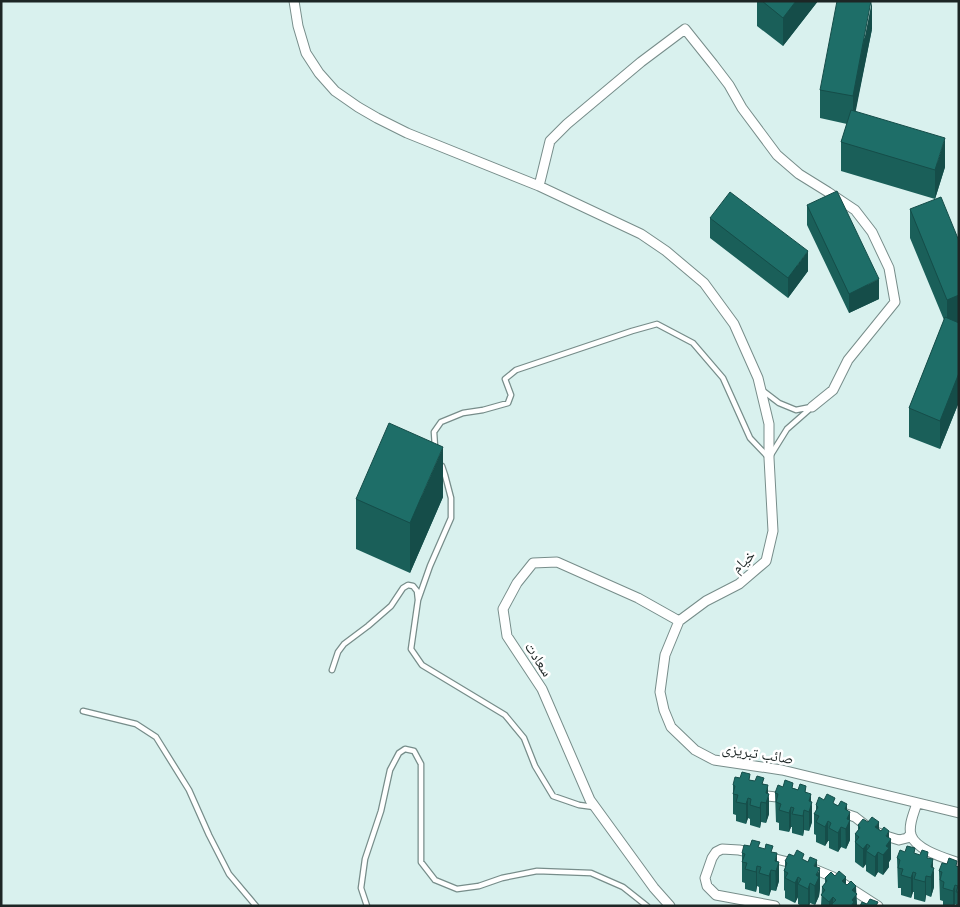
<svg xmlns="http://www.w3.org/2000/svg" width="960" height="907" font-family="Montserrat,'Noto Naskh Arabic',sans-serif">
<rect width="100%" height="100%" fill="#d9f1ee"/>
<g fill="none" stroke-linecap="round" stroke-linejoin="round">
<g stroke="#778d8a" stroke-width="7">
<path id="service" d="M762,390l17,13 17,7 15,-3
M435,447l-1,-15 7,-10 22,-9 20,-3 25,-7 3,-8 -6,-16 11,-9 116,-39 25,-7 36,19 30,35 27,60 19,20 18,-29 25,-22
M418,600l12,-34 21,-48v-20l-6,-23 -3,-9
M332,670l6,-18 6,-8 24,-18 23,-20 12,-18 5,-3 5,1 4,5 1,9 -7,49 11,16 83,50 19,23 11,28 18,30 26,9 15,2
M83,711l53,13 20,13 33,53 20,45 20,39 27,32
M367,906l-6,-18 4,-29 16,-48 9,-41 9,-17 6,-4 9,2 7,13v98l14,18 22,9 22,-3 23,-8 35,-7 54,2 32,14 24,19"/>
</g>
<g stroke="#778d8a" stroke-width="11">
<path id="minor" d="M294,1l4,25 8,27 13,20 16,18 23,16 19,11 30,15 132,53 102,48 25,17 38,32 30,41 24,54 11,46v34l4,73 -7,30 -27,23 -33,17 -27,20 -14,34 -5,37 4,18 7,17 24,23 19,10 68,10 177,43
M539,186l11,-45 17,-17 74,-62 44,-33 28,35 16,21 13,23 35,47 22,19 29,18 27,18 17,22 17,36 6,34 -47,58 -15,30 -21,17
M757,795l30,3
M917,803c-3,10 -9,22 -6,32 5,15 34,23 48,28
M840,812l15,5 18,14 13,5 13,4 8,-2 4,-4
M753,853l-14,-3 -17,-1 -6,3 -4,6 -7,20 2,8 9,9 59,11
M768,857l28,7
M809,867l24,10 45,29
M670,906l-16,-18 -64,-88 -48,-111 -35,-53 -4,-27 14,-26 16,-20 24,-1 81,36 41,23"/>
</g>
<use href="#service" stroke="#fff" stroke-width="4.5"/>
<use href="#minor" stroke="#fff" stroke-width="9"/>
</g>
<path fill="#1a5f59" d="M757,1h61l-35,45 -26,-20z
M872,29l-17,83 90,55 -10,32 -94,-28v-29l6,-18 -27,-6v-28z
M807,205l72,94 -30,14 -42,-88z
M910,209l49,32v161l-19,47 -31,-12v-29l35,-88 -34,-82z
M710,218l98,53 -20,27 -78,-60z
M443,497l-33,76 -54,-24v-50z
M750,780l14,4 4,10 1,20 -3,9 -5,-1 -1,6 -10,-3v-6l-2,-1 -2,6 -10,-3v-6l-3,-1v-29z
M783,787l10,1 13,4 5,10 1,20 -3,9 -5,-1 -1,6 -11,-3v-6h-1l-2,5 -10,-2v-7l-3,-1 -1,-29z
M835,804l12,6 3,22v8l-4,9 -5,-2 -3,5 -9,-4v-7h-1l-3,5 -9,-4v-7l-2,-1v-20l2,-2v-7z
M858,825l21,4 10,9 2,21 -2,3v5l-6,8 -5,-3 -3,5 -9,-6v-7l-3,4 -8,-6v-28l3,-4z
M760,848l17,13 2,20 -3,10 -5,-1 -2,6 -10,-3v-6l-2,-1 -1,6 -11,-3v-6l-3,-1v-29z
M915,854l13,4 5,9 1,20 -3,10 -5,-2 -1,7 -11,-3v-7h-1l-2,6 -10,-3v-7h-3l-1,-30z
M804,860l13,7 3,21 -1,8 -4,9 -5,-2 -1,3h-8l-3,-2v-7l-3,6 -10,-5v-7l-1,-1v-19l1,-3v-7z
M957,866l2,1v39h-3v-1l-1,-1 -1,2h-11v-5l-3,-1 -1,-29z
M825,878l21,6 10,10 1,12h-36l1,-19 3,-4z"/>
<path fill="#154d49" d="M796,1h22l-35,45v-28z
M872,1v28l-19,96v-29z
M945,138v29l-10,32v-29z
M808,251v20l-20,27v-20z
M879,279v20l-30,14v-19z
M959,295v29l-12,4v-28z
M959,373v29l-19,47v-28z
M443,447v50l-33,76v-50z
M768,785v13l1,-4v20l-3,9v-30z
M811,794v12l1,-4v20l-3,9v-30z
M748,798v20l-2,6v-20z
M761,802v20l-1,6v-20z
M847,804v14l3,-6v28l-4,9 -1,-40z
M791,807v20l-2,5v-19z
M804,810v20l-1,6v-20z
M828,821v20l-3,5v-19z
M879,822v20l-4,-15z
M841,827v20l-3,5v-19z
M889,831v10l2,-2v20l-2,3v5l-6,8v-20l3,-19z
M867,844l-1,20 -3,4v-19z
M878,852v20l-3,5v-20z
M777,853v13l2,-4v19l-3,10 -1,-30z
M933,859v13l1,-4v19l-3,10v-30z
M817,860v15l3,-7v20l-1,8 -4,9 -1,-39z
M757,866v20l-1,6v-20z
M771,870v20l-2,6v-20z
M913,872v20l-2,6v-20z
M926,876v19l-1,7v-20z
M798,877v20l-3,6v-20z
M846,877v19l-4,-15z
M810,883v20l-1,3h-1v-17z
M955,885v19l-1,2h-1v-15z
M856,886l1,20h-6l1,-16z
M833,897v8l-1,-1v2h-3v-4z"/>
<path fill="#1e6e68" stroke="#154d49" d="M762,1h34l-13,17z
M837,1h34l-18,95 -33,-6z
M851,110l94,28 -10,32 -94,-28z
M837,191l42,88 -30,15 -42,-89z
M730,192l78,59 -20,27 -78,-60z
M941,197l18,44v54l-12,5 -37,-91z
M945,317l14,6v50l-19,48 -31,-13z
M389,423l54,24 -33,76 -54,-24z
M742,772l8,2 -1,6 6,1 2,-5 7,2 -2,6 6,1 -2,8 3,1 -3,9 -5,-1 -1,6 -10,-3 1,-6 -3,-1 -2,6 -10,-2 2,-7 -5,-1 2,-8 -2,-1 2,-8 5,1z
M785,780l8,3 -1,5 6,2 2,-6 6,2 -1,6 6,2 -2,7 3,1 -3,10 -5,-2 -1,6 -11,-2 2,-6 -3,-1 -2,6 -10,-3 2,-6 -5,-2 2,-8 -3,-1 3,-8 5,2z
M827,794l8,4 -2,5 5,3 3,-5 6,3 -2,5 5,3 -3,7 3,1 -4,9 -5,-2 -3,6 -9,-5 2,-5 -3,-2 -3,6 -9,-5 3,-6 -5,-2 4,-7 -2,-2 3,-8 5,3z
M872,817l7,5 -4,5 6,4 3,-4 5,4 -3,5 5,3 -5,7 3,2 -6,7 -5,-3 -3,5 -9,-6 4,-5 -3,-2 -4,5 -8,-7 4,-5 -4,-3 5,-6 -2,-3 5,-6 5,3z
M752,840l8,2 -2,5 7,2 1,-5 7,2 -2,6 6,1 -2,8 4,1 -3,9 -5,-1 -2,6 -10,-3 2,-6 -4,-1 -1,6 -11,-3 2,-6 -5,-1 3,-8 -3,-1 2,-8 6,1z
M907,846l8,2 -1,5 6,2 2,-5 6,2 -1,6 6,1 -2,8 3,1 -3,9 -5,-1 -1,6 -11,-3 2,-6 -3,-1 -2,6 -10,-3 2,-6 -5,-1 2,-8 -3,-2 3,-8 5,2z
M797,850l7,4 -2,5 6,3 2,-5 7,3 -3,6 6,2 -4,7 3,2 -4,9 -5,-3 -2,6 -10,-5 3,-5 -3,-2 -3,6 -10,-5 3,-5 -4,-2 3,-8 -2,-2 4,-7 5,2z
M949,858l8,3 -1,5 3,1v25h-3l2,-6 -3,-1 -2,6 -10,-3 1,-6 -4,-2 2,-8 -3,-1 3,-8 5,1z
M839,871l7,6 -4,4 5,4 4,-4 5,5 -4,4 5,4 -5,6 2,2 -3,4h-18l-1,-2 4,-4 -3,-3 -4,5 -8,-7 4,-5 -3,-3 5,-6 -2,-3 6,-6 4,4z
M870,899l8,3 -2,4h-16l2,-4 5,2z"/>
<g text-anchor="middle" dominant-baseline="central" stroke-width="5" stroke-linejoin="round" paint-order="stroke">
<g font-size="15" fill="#1d2625" stroke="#fff">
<text transform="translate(743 561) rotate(-43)">خیام</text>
<text transform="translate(539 659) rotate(57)">سعادت</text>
<text transform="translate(758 753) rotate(9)">صائب تبریزی</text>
</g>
</g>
<rect width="960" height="907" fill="none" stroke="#1d2625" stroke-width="5"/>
</svg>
